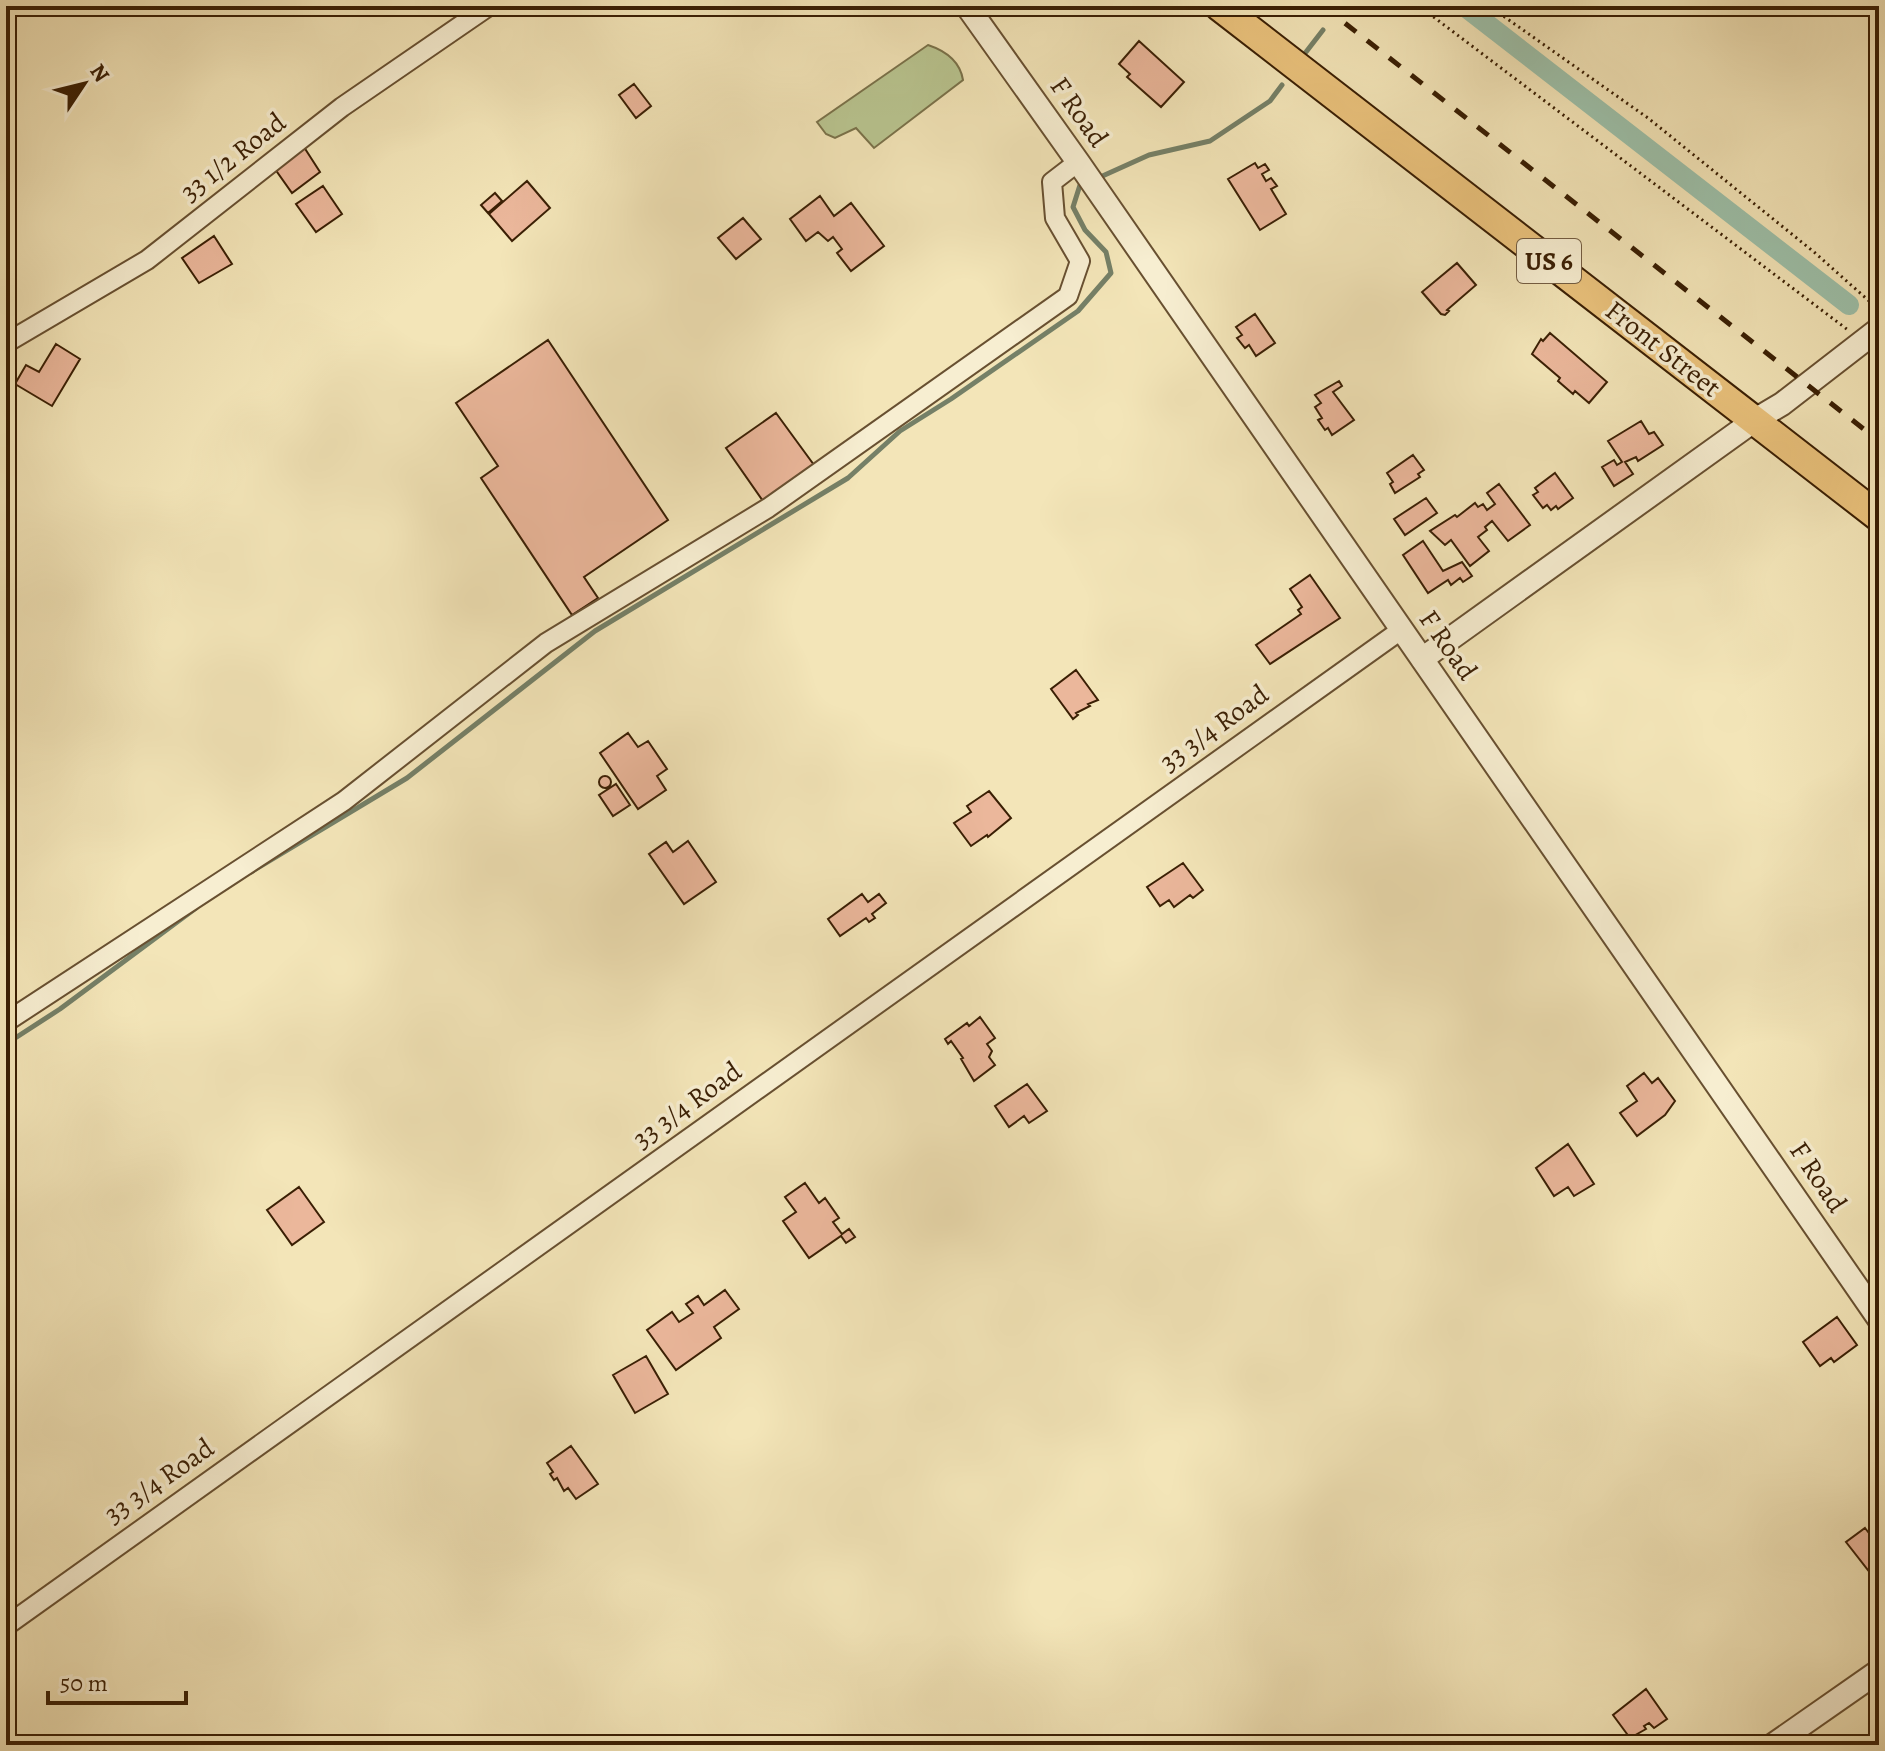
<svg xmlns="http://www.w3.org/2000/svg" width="1885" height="1751" font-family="Alegreya,serif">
<rect width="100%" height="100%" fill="#f3e5b8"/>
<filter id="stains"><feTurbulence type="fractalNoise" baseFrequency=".0025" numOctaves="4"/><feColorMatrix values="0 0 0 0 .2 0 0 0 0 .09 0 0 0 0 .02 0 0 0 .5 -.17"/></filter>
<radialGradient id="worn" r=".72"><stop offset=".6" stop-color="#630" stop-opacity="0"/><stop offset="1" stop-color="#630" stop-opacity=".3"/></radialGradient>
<path fill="#b9c590" stroke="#7a724a" stroke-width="2" d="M928,45c18,6 32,16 35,35l-89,68 -18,-20 -21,10 -9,-4 -9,-12z"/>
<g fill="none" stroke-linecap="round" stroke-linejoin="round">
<path stroke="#758067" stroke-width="5" d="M1306,52l17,-22
M1098,178l51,-23 61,-14 60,-40 12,-16
M251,872l156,-94 188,-147 253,-153 52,-47 51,-32 127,-88 33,-38 -5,-21 -21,-22 -12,-23 7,-22 5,-2
M6,1044l54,-35 136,-101"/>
<path stroke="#9dc0a9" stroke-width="20" d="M1464,6l385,299"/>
</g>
<path fill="#ebb79b" stroke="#3a1f04" stroke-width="2" d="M1139,41l45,41 -23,25 -34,-30 3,-3 -11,-10z
M634,84l17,22 -15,12 -17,-23z
M302,144l18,28 -28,21 -17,-24 17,-11 -3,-5z
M1255,163l3,5 7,-4 4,6 -7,4 4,7 5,-3 6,8 -6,3 15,25 -26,16 -32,-51z
M527,181l23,27 -38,33 -23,-27z
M323,186l19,28 -26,18 -20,-28z
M495,193l7,8 -14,12 -7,-8z
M820,196l14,20 17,-13 33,43 -33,25 -14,-18 5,-4 -9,-12 -5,4 -10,-9 -12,9 -16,-22z
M743,218l18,21 -25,20 -18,-21z
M214,236l18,28 -33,19 -17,-25z
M1457,263l19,22 -29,25 2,1 -4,4 -4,-1 -19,-22z
M1255,314l20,29 -19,13 -7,-11 -4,3 -8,-10 5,-3 -6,-8z
M1550,333l57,49 -18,21 -14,-12 -2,3 -15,-13 2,-3 -28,-24 9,-15 2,2z
M548,340l120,180 -84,57 14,21 -26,17 -91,-137 17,-12 -42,-63z
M56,344l24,15 -28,47 -37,-22 11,-19 13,7z
M1339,381l3,5 -9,6 21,28 -22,15 -4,-7 -3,2 -7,-10 4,-2 -7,-11 6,-4 -6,-8z
M776,413l38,52 -51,36 -37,-53z
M1641,421l8,13 5,-2 9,13 -25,16 -2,-4 -11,5 8,12 -19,12 -12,-19 12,-7 3,5 5,-3 -14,-21z
M1413,455l11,15 -6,4 2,3 -25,16 -5,-9 3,-2 -6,-9z
M1555,473l18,25 -15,11 -2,-3 -5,4 -4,-5 -4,3 -10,-13 5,-3 -3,-4z
M1499,484l31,41 -22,16 -16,-20 -7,6 2,3 -9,7 11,14 -19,15 -19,-26 -6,5 -15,-14 25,-16 2,2 18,-14 3,4 5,-3 4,6 8,-6 -8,-11z
M1426,498l11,15 -32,22 -11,-16z
M1423,541l20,30 19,-9 10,14 -9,6 -3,-4 -9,7 -3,-5 -20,13 -25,-38z
M1310,575l30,43 -70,46 -14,-19 45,-31 -3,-4 4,-3 -12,-18z
M1076,670l22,30 -10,4 2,2 -14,7 2,2 -5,4 -22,-30z
M628,733l10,14 10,-6 19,28 -10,7 9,14 -28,19 -38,-56z
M599 782a6 6 0 1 1 12 0a6 6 0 1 1-12 0Z
M616,784l14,21 -17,11 -14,-21z
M989,791l22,27 -23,19 -1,-2 -16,11 -17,-23 17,-11 -4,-6z
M688,841l28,41 -32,22 -35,-50 17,-12 7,10z
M1183,863l20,27 -10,8 -3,-3 -16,12 -5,-7 -9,6 -13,-19z
M862,894l6,8 11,-8 7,9 -14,11 3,4 -6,4 -3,-4 -26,18 -12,-17z
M980,1017l15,21 -8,6 5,7 -3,6 6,8 -21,16 -13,-22 2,-1 -12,-17 -3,3 -3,-5 22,-16 2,3z
M1644,1073l8,10 6,-5 17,23 -10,14 -28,21 -17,-23 17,-12 -10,-15z
M1027,1084l20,27 -18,12 -5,-7 -15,11 -14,-21z
M1568,1144l26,40 -20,12 -6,-9 -14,9 -18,-28z
M805,1183l14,20 6,-5 14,20 -6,4 9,12 7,-5 6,8 -9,6 -5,-7 -32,22 -26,-37 13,-9 -11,-15z
M299,1187l25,35 -32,23 -25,-35z
M725,1290l14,19 -25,18 7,11 -45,32 -29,-40 25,-18 7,10 14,-9 -7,-9 12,-8 6,9z
M1837,1317l20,28 -23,17 -3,-4 -11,8 -17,-24z
M646,1356l22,38 -33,19 -22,-38z
M571,1446l27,38 -22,15 -8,-11 -4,3 -7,-13 -3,2 -4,-6 3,-2 -6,-9z
M1865,1528l14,18v30l-4,3 -29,-37z
M1646,1689l21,30 -13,9 -5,-5 -5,3 2,3 -16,9 -17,-23z"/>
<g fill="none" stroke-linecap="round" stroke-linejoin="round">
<g stroke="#685031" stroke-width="22">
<path id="minor" d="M6,343l141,-83 195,-153 147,-101
M6,1022l338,-221 202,-158 222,-135 300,-212 12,-35 -25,-43 -3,-36 26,-20
M6,1626l1395,-996"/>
</g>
<g stroke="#685031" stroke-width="26">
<path id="tertiary" d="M967,6l111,156 801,1157
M1422,659l333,-239 27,-16 97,-75
M1773,1745l106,-74"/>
</g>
<g stroke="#3a1f04" stroke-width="32">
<path id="primary" d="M1219,6l660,511"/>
</g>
<path stroke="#3a1f04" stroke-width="3" stroke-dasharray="2 4" stroke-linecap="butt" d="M1419,6l429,324
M1489,6l159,112 166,134 63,56"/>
<use href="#minor" stroke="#f7eed1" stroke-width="18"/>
<use href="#tertiary" stroke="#f7eed1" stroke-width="22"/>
<use href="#primary" stroke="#eac27c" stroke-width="28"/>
<path stroke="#3a1f04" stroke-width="5" stroke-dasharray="14 14" stroke-linecap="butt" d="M1323,6l556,435"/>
</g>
<g text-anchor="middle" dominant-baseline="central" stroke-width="7" stroke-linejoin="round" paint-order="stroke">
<rect fill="#f7eed1" stroke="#735d42" stroke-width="2" x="1517" y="239" width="64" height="44" rx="6"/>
<g font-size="26" font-weight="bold" fill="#3a1f04">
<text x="1549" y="261">US 6</text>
</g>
<g font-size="28" fill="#3a1f04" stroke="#f7eed1">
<text transform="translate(1079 112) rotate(55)">F Road</text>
<text transform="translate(233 157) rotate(-38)">33 1/2 Road</text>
<text transform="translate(1663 349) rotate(38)">Front Street</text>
<text transform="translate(1448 645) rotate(55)">F Road</text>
<text transform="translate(1214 728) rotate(-36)">33 3/4 Road</text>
<text transform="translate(687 1105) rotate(-36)">33 3/4 Road</text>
<text transform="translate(1818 1177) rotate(56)">F Road</text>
<text transform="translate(159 1481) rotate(-35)">33 3/4 Road</text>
</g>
</g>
<rect width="1885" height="1751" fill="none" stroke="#f3e5b8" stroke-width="32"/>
<rect x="8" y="8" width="1869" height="1735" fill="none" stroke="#3a1f04" stroke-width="4"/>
<rect x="16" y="16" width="1853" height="1719" fill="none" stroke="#3a1f04" stroke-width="2"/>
<g transform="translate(84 84) rotate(55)" stroke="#f7eed1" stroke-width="6" paint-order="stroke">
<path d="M0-6L14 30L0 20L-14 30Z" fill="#3a1f04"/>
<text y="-12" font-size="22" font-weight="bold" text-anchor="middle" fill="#3a1f04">N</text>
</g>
<path d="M48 1691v12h138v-12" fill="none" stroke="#3a1f04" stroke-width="4"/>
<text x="60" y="1691" font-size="24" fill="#3a1f04" stroke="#f7eed1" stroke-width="6" paint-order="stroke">50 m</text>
<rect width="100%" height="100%" filter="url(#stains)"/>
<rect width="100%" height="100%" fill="url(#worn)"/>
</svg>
